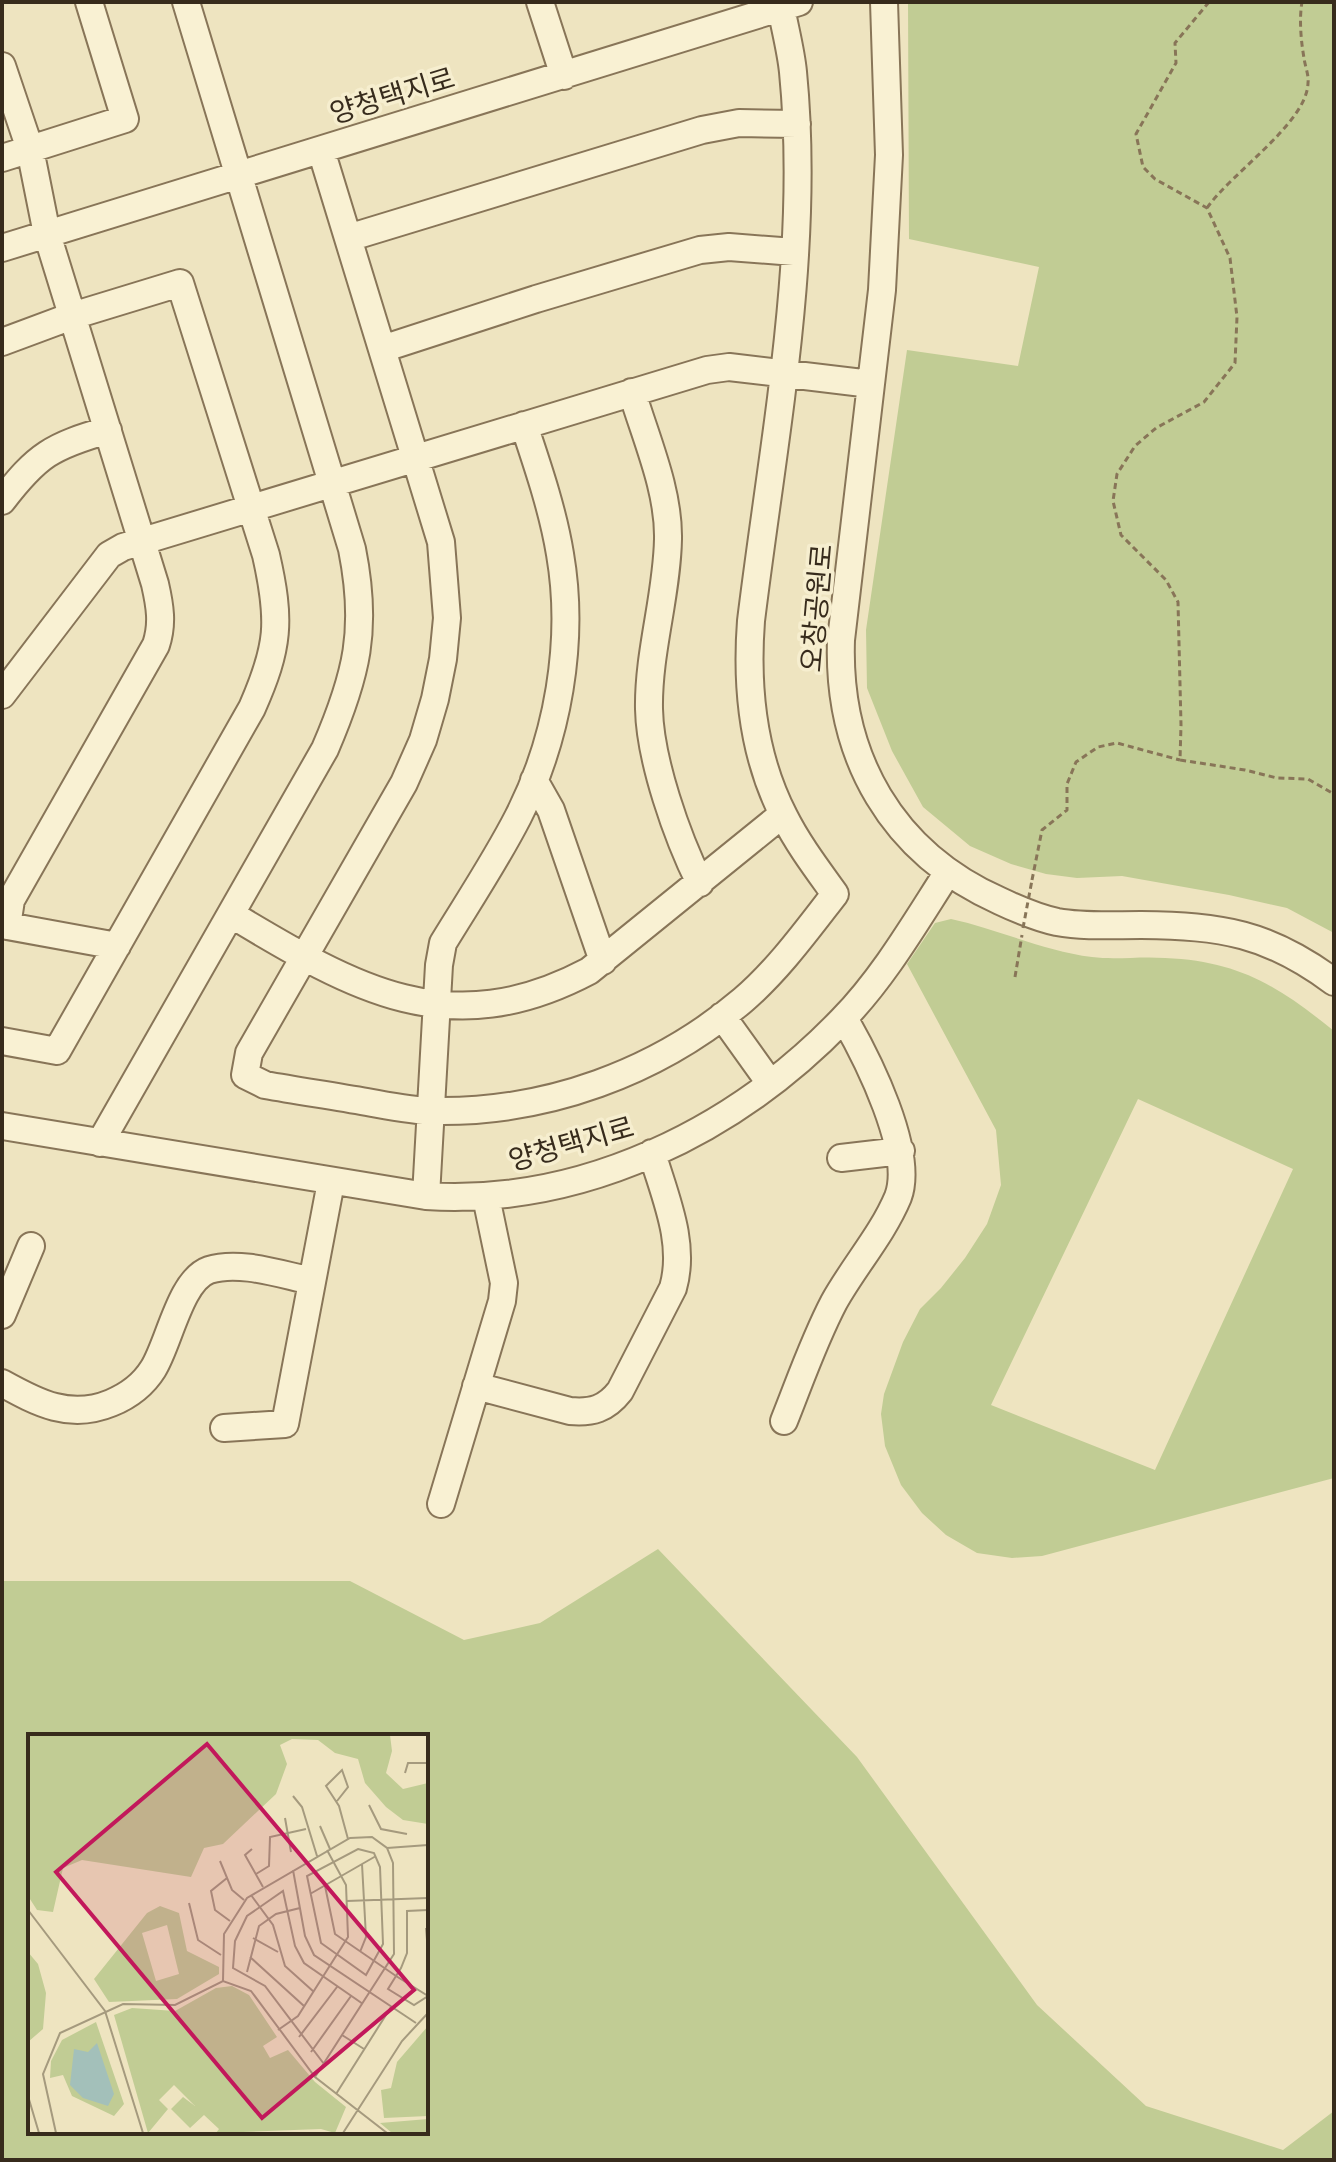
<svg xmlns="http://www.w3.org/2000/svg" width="1336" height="2162" font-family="'PT Serif','Noto Sans KR',serif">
<rect width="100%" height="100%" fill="#eee4c0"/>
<path fill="#c1cc94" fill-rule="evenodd" d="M908,2h426v931l-47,-25 -58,-13 -107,-19 -45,2 -31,-4 -35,-10 -41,-18 -47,-39 -31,-56 -25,-63 -1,-58 41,-280 111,16 21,-99 -130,-28z
M951,919c47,10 92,32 141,38 24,3 48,-1 73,1 74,3 113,28 169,73v447l-292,78 -30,2 -35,-5 -31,-18 -24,-22 -21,-28 -16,-39 -4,-32 3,-20 19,-52 17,-33 21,-21 24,-30 22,-34 14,-39 -5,-55 -89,-166 28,-41zM1138,1099l155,70 -138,301 -164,-65z
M658,1549l199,208 180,248 109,101 137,44 51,-39v49h-1332v-579h348l114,59 76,-17zM426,1736v396h-396v-396z"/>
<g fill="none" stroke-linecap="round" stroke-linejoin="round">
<g stroke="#887558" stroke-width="30">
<path id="minor" d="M540,2l24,74
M884,2l5,153 -7,135 -41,350c-4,117 51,213 159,261 17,8 38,17 57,21 27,5 56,3 84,3 81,1 127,8 193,57
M2,66l28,83 17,85 108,350c5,22 8,40 1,61l-145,255 -4,26
M321,150l120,392 6,76 -4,41 -8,40 -12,41 -19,43 -155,270 -4,22 20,10c34,6 68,11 102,17 22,4 45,9 67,9 112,2 223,-38 309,-111 35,-30 64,-70 92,-106 -18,-25 -37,-50 -51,-78 -31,-60 -38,-129 -33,-195 22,-180 60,-367 42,-549 -2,-21 -8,-43 -12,-65
M2,158l123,-39 -36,-117
M348,238l354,-108 37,-7 58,1
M2,248l797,-246
M2,342l70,-26 108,-33 86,272c15,66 13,92 -14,153l-195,343 -55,-10
M382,349l154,-50 164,-49 29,-3 65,5
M632,392c14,47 37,98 36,147 -1,57 -20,113 -19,170 1,51 28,128 51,174
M2,501c35,-46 50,-55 106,-71
M2,695l107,-140 14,-8 584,-177 22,-3 142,17
M534,780l17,30 52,151
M232,915c122,73 217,130 357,56l194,-157
M2,925l115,21
M722,1016l48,67
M2,1126l424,70c157,10 309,-65 416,-176 42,-43 73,-97 106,-148
M100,1143l225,-394c32,-74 43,-120 27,-200l-166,-547
M841,1158l60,-7
M426,1196l13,-231 4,-22c25,-41 53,-83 75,-126 40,-78 57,-176 42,-263 -7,-43 -22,-87 -36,-129
M2,1315l29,-69
M2,1383c36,20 68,37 109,20 17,-7 32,-18 42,-34 16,-25 27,-89 56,-99 31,-10 73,5 103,11
M476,1386l94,25c22,2 36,-2 50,-20l53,-103c13,-45 -8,-91 -21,-135
M784,1421c16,-40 30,-81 50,-119 20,-36 48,-67 64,-105 17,-45 -31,-139 -54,-179
M224,1428l61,-4 46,-242
M441,1504l61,-203 2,-18 -18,-86"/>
</g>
<path stroke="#887558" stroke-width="3" stroke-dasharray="6 4" stroke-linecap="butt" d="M1209,2l-34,41 1,20 -40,71 7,33 12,12 52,29 23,50 7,59 -2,46 -31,39 -48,26 -21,18 -18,28 -4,27 8,34 45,45 12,22 3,123 -1,35 65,10 32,8 31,1 26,15
M1207,208c24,-35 100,-85 101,-125 1,-8 -3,-17 -4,-25 -3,-17 -5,-39 -2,-56
M1032,880l10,-50 25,-20v-26l9,-22 22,-15 19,-4 63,17
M1015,977l7,-42"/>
<use href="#minor" stroke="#f9f1d3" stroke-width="26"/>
<path stroke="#887558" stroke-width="3" stroke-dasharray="6 4" stroke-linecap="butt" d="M1023,928l9,-48"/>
</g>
<g text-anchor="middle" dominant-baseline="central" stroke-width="7" stroke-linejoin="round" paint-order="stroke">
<g font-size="28" fill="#372b1c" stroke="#f6eecf">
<text transform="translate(392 95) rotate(-17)">양청택지로</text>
<text transform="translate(816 608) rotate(-85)">오창공원로</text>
<text transform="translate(571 1143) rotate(-16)">양청택지로</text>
</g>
</g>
<g transform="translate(28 1734)">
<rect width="400" height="400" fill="#eee4c0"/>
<path d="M0,1h362l2,16 -6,22 17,16 25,-6v41l-25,-4 -17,-13 -21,-24 -7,-24 -23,-6 -17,-13 -26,-1 -12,6 7,19 -11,30 -53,50 -19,4 -13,29 -109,-17 -19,8 -10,44 -16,-2 -9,-14zM132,172l19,7 8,38 32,16v7l-42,25 -68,3 -15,-23 53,-66zM139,191l12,49 -23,7 -14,-48zM0,218l10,12 8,29 -3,36 -15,13zM204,252l17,9 28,42 -14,9 7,12 18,-8 27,32 31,25 -11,26 -14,-4 -105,4 3,-4 -15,-14 -14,13 -19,-19 12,-12 12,9 -21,-21 -15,15 9,9 -20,24 -34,-118 18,-7 43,3 41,-23zM68,288l28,82 -10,12 -42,-20 -9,-21 -13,3 1,-17 11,-21zM400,292v90l-44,2 -3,-28 10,-2 6,-26zM400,385v14h-36l-12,-10z" fill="#c1cc94" fill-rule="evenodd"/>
<path d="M69,309l17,51 -6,12 -25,-8 -13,-13 4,-36 14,3z" fill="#a3c0ba"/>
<path fill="none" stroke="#a59a7e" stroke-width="2" d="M377,39l3,-10h20M265,62l9,11 15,49M309,67l11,-14 -6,-17 -16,16 13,20 9,33M341,71l12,24 26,5M257,84l6,34M292,92l10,23M359,114l41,-3M224,115l-7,6 18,32M330,115l16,4 6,14 3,77 -17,31 -45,-32 -14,-67zM192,127l12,29 12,10M265,136l12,66 9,19 102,68M228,140l13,-8 1,-29 36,-8M199,144l-16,13 4,19 15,11M297,152l10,48 61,42 32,20 -14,9 -26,-16 8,-13 5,-8 6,-15v-42l21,-1M282,160l66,-38M223,161l22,30 12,41 29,26M319,167l81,-3M161,169l9,37 23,15M0,176l77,101 38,122M398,194l2,24M225,204l25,14M332,218l6,-15 -4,-73M222,223l54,49M219,238l12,-46 17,-12 24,-6M195,247l1,-47 23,-36 103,-60 22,-1 15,11 6,15 1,91 -79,123M250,296l20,-14 50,-79 -2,-52 -19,-35M314,301l22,14M271,303l38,-50M283,318l40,-56M296,330l-59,-78 -32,-18 2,-27 12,-25 36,-25 12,55 9,17 59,41M308,360l55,-87M0,362l11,37M28,399l-13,-59 17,-41 63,-29 52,1 48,-24 28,10 64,86 72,56M315,399l59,-92 26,-28"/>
<path fill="#c2185b" fill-opacity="0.15" stroke="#c2185b" stroke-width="4" d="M179,10l207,246 -152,128 -206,-246z"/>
<rect width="400" height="400" fill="none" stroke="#372b1c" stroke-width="4"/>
</g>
<rect width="1336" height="2162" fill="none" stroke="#372b1c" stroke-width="8"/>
</svg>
